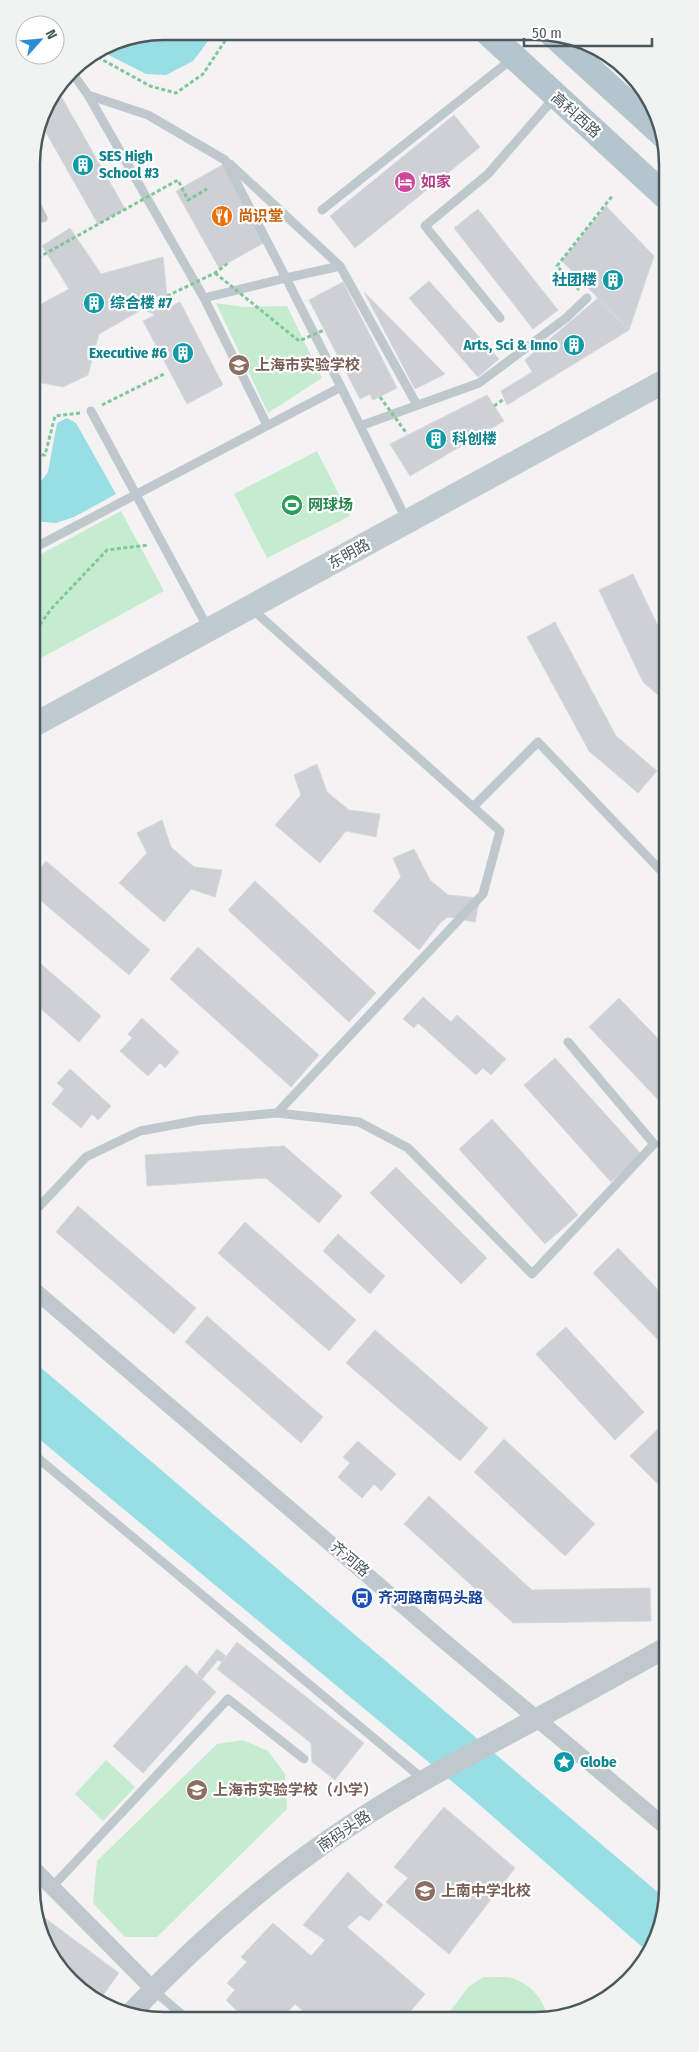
<svg xmlns="http://www.w3.org/2000/svg" width="699" height="2052" font-family="'Fira Sans Condensed','Noto Sans SC',sans-serif">
<rect width="100%" height="100%" fill="#f4f2f3"/>
<path fill="#c6ecd0" d="M216,303l28,4 43,-1 35,72 -54,35z
M317,451l33,65 -83,42 -33,-64z
M121,511l43,80 -132,72v-104z
M243,1740l25,11 17,23 2,35 -130,128h-32l-32,-34 4,-42 120,-117z
M106,1760l29,27 -32,34 -28,-27z
M484,1977c9,1 20,-1 28,1 19,6 32,22 36,40h-103l24,-32z"/>
<path fill="#97dfe5" d="M164,31l51,1 -22,29 -27,14 -20,-1 -47,-24 14,-9z
M67,418l9,5 40,71 -42,23 -18,6 -24,-2v-28l16,-21 9,-49z
M33,1361l634,539 -9,39 -9,14 -182,-159 -434,-360z"/>
<g fill="none" stroke-linecap="round" stroke-linejoin="round">
<path stroke="#97dfe5" stroke-width="5" d="M32,430l5,6 1,20 -6,11"/>
</g>
<path fill="#cdd0d4" stroke="#d7d9dd" d="M57,89l68,120 -27,15 -58,-102 5,-17z
M454,115l26,32 -125,101 -25,-32z
M224,164l43,77 -48,27 -43,-77z
M606,206l48,50 -25,74 -67,-69z
M478,209l80,101 -25,19 -79,-101z
M70,228l31,46 62,-17 4,39 -18,1 -6,12 -44,25 -11,41 -25,12 -31,-6v-72l37,-20 -27,-43z
M429,281l70,78 -21,18 -69,-79z
M343,282l54,106 -24,12 -3,-6 -10,5 -51,-99z
M364,292l81,82 -30,15z
M149,297l15,13 16,-8 43,83 -36,19 -44,-83 12,-6 -12,-6z
M598,298l31,32 -122,75 -6,-14 31,-19 -7,-12z
M487,395l17,26 -94,55 -20,-32z
M633,574l33,69v59l-23,-20 -44,-92z
M555,622l61,114 41,35 -19,22 -49,-42 -62,-114z
M317,764l10,28 22,18 31,4 -4,23 -30,-6 -26,32 -45,-38 26,-30 -7,-20z
M162,820l9,27 23,20 28,3 -7,27 -24,-8 -27,33 -45,-39 28,-30 -10,-20z
M414,849l16,31 18,15 32,3 -5,24 -27,-5 -7,5 -22,28 -46,-39 28,-34 -8,-19z
M46,861l104,89 -21,25 -96,-81v-17z
M255,881l121,112 -27,29 -121,-112z
M198,947l121,108 -28,32 -121,-108z
M33,957l68,59 -22,26 -46,-40z
M423,997l28,25 6,-7 49,44 -15,16 -8,-7 -7,7 -58,-52 -4,5 -11,-9z
M619,998l47,49v61l-77,-81z
M142,1018l37,34 -14,16 -5,-5 -12,13 -28,-25 12,-13 -4,-4z
M555,1058l86,96 -30,28 -87,-97z
M70,1069l41,37 -13,14 -6,-6 -11,14 -29,-24 12,-15 -7,-6z
M492,1119l86,96 -33,29 -86,-95z
M284,1146l58,50 -23,27 -53,-45 -119,8 -2,-31z
M396,1167l91,91 -26,26 -91,-91z
M78,1206l118,102 -22,26 -118,-102z
M245,1222l111,98 -27,31 -111,-98z
M338,1234l47,42 -15,18 -47,-43z
M618,1248l49,51v50l-74,-76z
M207,1316l116,101 -22,26 -116,-101z
M566,1327l78,85 -29,28 -79,-86z
M375,1330l113,98 -28,33 -114,-98z
M659,1428l8,8v57l-37,-37z
M504,1439l91,85 -30,32 -91,-84z
M358,1441l38,33 -15,17 -7,-7 -12,14 -24,-21 12,-14 -7,-6z
M429,1496l103,94 118,-2 1,33 -138,2 -109,-99z
M237,1642l127,101 -29,37 -23,-18 -1,-19 -94,-74z
M217,1649l9,7 -4,6 -4,-2 -16,19 -5,-5z
M186,1665l30,27 -73,81 -30,-27z
M444,1807l71,61 -66,86 -63,-52 22,-24 -14,-11z
M348,1872l35,33 -14,16 -9,-6 -13,12 78,67 -20,24h-94l-16,-14 -13,14h-38l-18,-18 9,-10 -8,-7 20,-21 -6,-5 32,-34 38,33 14,-16 -22,-15z
M34,1910l85,63 -18,25 -31,-16 -36,-68z"/>
<g fill="none" stroke-linecap="round" stroke-linejoin="round">
<path stroke="#81c79b" stroke-width="3" stroke-dasharray="4 2.5" stroke-linecap="butt" d="M92,54l58,32 26,7 27,-19 28,-42
M579,290l-22,-24 56,-71
M102,405l64,-32
M494,406l10,-7
M32,435l4,10 -4,16
M35,454l10,1 10,-39 25,-3
M32,610l8,14
M32,635l20,-27 55,-58 42,-5"/>
<path stroke="#bfc8cd" stroke-width="9" d="M88,95l60,20 77,45 61,118 54,-12 77,139
M230,164l110,102
M32,196l11,22
M322,210l191,-152
M204,298l63,127
M500,318l-75,-92 63,-52 67,-77
M341,387l66,134
M91,411l118,219
M360,426l119,-43 87,-65 21,-20
M32,549l309,-162 -55,-109 -82,20 -116,-203 -17,-24
M251,608l249,223 -17,63 -206,219
M473,807l65,-65 128,134
M33,1213l53,-56 54,-26 60,-11 77,-7 82,9 49,26 124,126 122,-130 -86,-102
M33,1454l391,326
M52,1887l176,-188 76,60
M153,1990l33,28"/>
<path stroke="#bfc8cd" stroke-width="16" d="M33,1289l411,352 223,187
M34,1869l119,120"/>
<path stroke="#bfc8cd" stroke-width="21" d="M130,2014c67,-72 139,-135 221,-189 60,-40 124,-73 187,-107 43,-23 86,-47 129,-71"/>
<path stroke="#c0cbd1" stroke-width="24" d="M32,726l633,-345"/>
<path stroke="#b5c5ce" stroke-width="26" d="M488,33l177,163
M552,34l112,102"/>
<path stroke="#81c79b" stroke-width="3" stroke-dasharray="4 2.5" stroke-linecap="butt" d="M32,261l146,-81 10,20 19,-11
M215,273l84,68 25,-11
M167,296l48,-23 13,-10
M380,397l27,37"/>
</g>
<defs>
<g id="building-disc" transform="scale(1.125)"><circle r="9.5" fill="#0f9aa8" stroke="#fff"/><path d="M-4-6H4V6H1V3H-1V6H-4ZM-2.5-4.3h1.7v1.8h-1.7ZM.8-4.3h1.7v1.8H.8ZM-2.5-1h1.7V.8h-1.7ZM.8-1h1.7V.8H.8Z" fill="#fff"/></g>
<g id="hotel-disc" transform="scale(1.125)"><circle r="9.5" fill="#d1479c" stroke="#fff"/><path d="M-6-4.5h1.5V1H6V5H4.5V3h-9V5H-6ZM-4 0a1.8 1.8 0 1 1 3.6 0ZM.5 0V-2.5h3Q6-2.5 6 0Z" fill="#fff"/></g>
<g id="restaurant-disc" transform="scale(1.125)"><circle r="9.5" fill="#e8710a" stroke="#fff"/><path d="M-5-6h1v4h1v-4h1v4h1v-4h1v5L-1.5 .5V6h-2V.5L-5-1ZM5-6V6H3V1.5H1.5Q1.5-4 5-6Z" fill="#fff"/></g>
<g id="school-disc" transform="scale(1.125)"><circle r="9.5" fill="#8d6e63" stroke="#fff"/><path d="M0-5L7-2L0 1L-7-2ZM-4 1L0 2.5L4 1V4Q0 6-4 4Z" fill="#fff"/></g>
<g id="stadium-disc" transform="scale(1.125)"><circle r="9.5" fill="#2e9e5b" stroke="#fff"/><path d="M0-5a6.5 5 0 1 0 0 10a6.5 5 0 1 0 0-10ZM-3.5-1.8h7v3.6h-7Z" fill="#fff"/></g>
<g id="bus-disc" transform="scale(1.125)"><circle r="9.5" fill="#1a4fb4" stroke="#fff"/><path d="M-5-6H5V4H4V6H2V4H-2V6H-4V4H-5ZM-3.5-4V0h7V-4ZM-3.5 1.2v1.5H-2V1.2ZM2 1.2v1.5H3.5V1.2Z" fill="#fff"/></g>
<g id="sight-disc" transform="scale(1.125)"><circle r="9.5" fill="#0f9aa8" stroke="#fff"/><path d="M0-6L1.8-2.2L6-1.7L2.9 1.2L3.7 5.4L0 3.3L-3.7 5.4L-2.9 1.2L-6-1.7L-1.8-2.2Z" fill="#fff"/></g>
</defs>
<g fill-rule="evenodd">
<use href="#building-disc" x="83" y="165"/>
<use href="#hotel-disc" x="405" y="182"/>
<use href="#restaurant-disc" x="222" y="216"/>
<use href="#building-disc" x="613" y="280"/>
<use href="#building-disc" x="94" y="303"/>
<use href="#building-disc" x="574" y="345"/>
<use href="#building-disc" x="183" y="353"/>
<use href="#school-disc" x="239" y="365"/>
<use href="#building-disc" x="436" y="439"/>
<use href="#stadium-disc" x="292" y="505"/>
<use href="#bus-disc" x="362" y="1598"/>
<use href="#sight-disc" x="564" y="1762"/>
<use href="#school-disc" x="197" y="1790"/>
<use href="#school-disc" x="425" y="1891"/>
</g>
<g text-anchor="middle" dominant-baseline="central" stroke-width="4.5" stroke-linejoin="round" paint-order="stroke">
<g font-size="15" fill="#4b585e" stroke="#fff">
<text transform="translate(576 115) rotate(42)">高科西路</text>
<text transform="translate(349 554) rotate(-29)">东明路</text>
<text transform="translate(350 1559) rotate(40)">齐河路</text>
<text transform="translate(344 1831) rotate(-34)">南码头路</text>
</g>
<g font-size="15" font-weight="bold" fill="#0d838f" stroke="#fff" text-anchor="start">
<text x="99" y="156">SES High<tspan x="99" dy="17">School #3</tspan></text>
<text x="597" y="280" text-anchor="end">社团楼</text>
<text x="110" y="303">综合楼 #7</text>
<text x="558" y="345" text-anchor="end">Arts, Sci &amp; Inno</text>
<text x="167" y="353" text-anchor="end">Executive #6</text>
<text x="452" y="439">科创楼</text>
<text x="580" y="1762">Globe</text>
</g>
<g font-size="15" font-weight="bold" fill="#b23c85" stroke="#fff" text-anchor="start">
<text x="421" y="182">如家</text>
</g>
<g font-size="15" font-weight="bold" fill="#c56008" stroke="#fff" text-anchor="start">
<text x="238" y="216">尚识堂</text>
</g>
<g font-size="15" font-weight="bold" fill="#785e54" stroke="#fff" text-anchor="start">
<text x="255" y="365">上海市实验学校</text>
<text x="213" y="1790">上海市实验学校（小学）</text>
<text x="441" y="1891">上南中学北校</text>
</g>
<g font-size="15" font-weight="bold" fill="#27864d" stroke="#fff" text-anchor="start">
<text x="308" y="505">网球场</text>
</g>
<g font-size="15" font-weight="bold" fill="#164399" stroke="#fff" text-anchor="start">
<text x="378" y="1598">齐河路南码头路</text>
</g>
</g>
<path d="M0 0H699V2052H0ZM164 40H535A124 124 0 0 1 659 164V1888A124 124 0 0 1 535 2012H164A124 124 0 0 1 40 1888V164A124 124 0 0 1 164 40Z" fill="#f1f2f2" fill-rule="evenodd"/>
<path fill="none" stroke="#4b585e" stroke-width="2.5" d="M164 40H535A124 124 0 0 1 659 164V1888A124 124 0 0 1 535 2012H164A124 124 0 0 1 40 1888V164A124 124 0 0 1 164 40Z"/>
<g transform="translate(40 40) rotate(63)"><circle r="24" fill="#ffffff" stroke="#b7bcbf"/>
<path d="M0-4L9 19L0 12L-9 19Z" fill="#2c8cd4"/>
<text y="-8" font-size="14" font-weight="bold" text-anchor="middle" fill="#4b585e">N</text>
</g>
<path d="M524 38v8h128v-8" fill="none" stroke="#4b585e" stroke-width="2.5"/>
<text x="532" y="38" font-size="15" fill="#4b585e" stroke="#ffffff" stroke-width="4" paint-order="stroke">50 m</text>
</svg>
